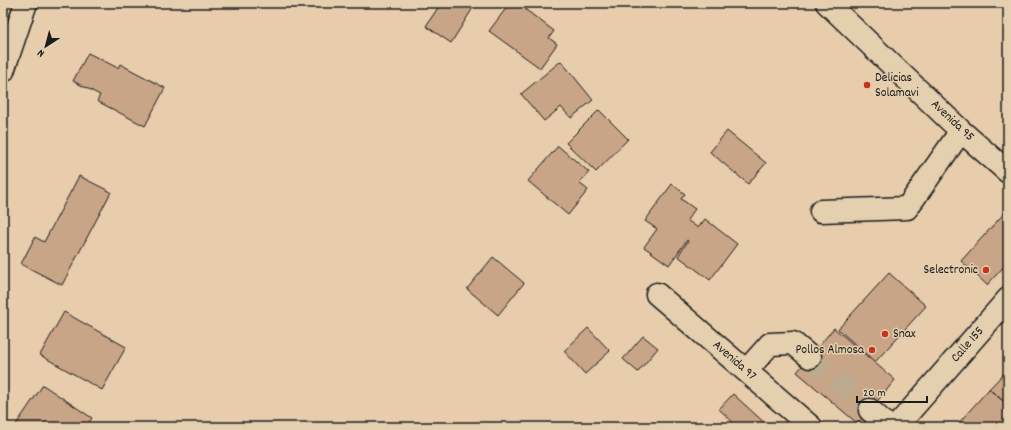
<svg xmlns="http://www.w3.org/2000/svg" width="1011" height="430" font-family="Dekko,sans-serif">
<rect width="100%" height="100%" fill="#e7cdac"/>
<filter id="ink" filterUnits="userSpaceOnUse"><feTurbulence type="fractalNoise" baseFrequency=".025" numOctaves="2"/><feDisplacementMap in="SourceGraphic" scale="8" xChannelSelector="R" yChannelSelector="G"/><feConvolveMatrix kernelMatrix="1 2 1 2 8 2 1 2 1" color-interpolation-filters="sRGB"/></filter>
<g filter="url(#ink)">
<path fill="#c9a588" stroke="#1c1c1c" d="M441,3h35l-25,40 -25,-17z
M510,3h13l5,4 -2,3 28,21 -5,7 8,6 -17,24 -51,-37z
M88,53l30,15 2,-4 45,24 -20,38 -48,-25 3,-6 -27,-14z
M561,61l32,39 -22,18 -10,-11 -17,14 -23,-27z
M599,110l29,29 -32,33 -30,-29z
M727,131l39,32 -18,21 -38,-32z
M558,146l31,26 -10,11 9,7 -20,25 -40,-34z
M79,176l32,16 -49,93 -41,-21 14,-27 9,5z
M672,184l13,10 -4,5 14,10 -8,11 11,8 7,-9 32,25 -27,36 -32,-24 10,-15 -1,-1 -18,25 -25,-18 13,-18 -12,-8z
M1008,209v53l-21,23 -26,-24z
M493,257l31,26 -26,32 -31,-26z
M889,273l37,33 -51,56 -37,-33z
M64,312l62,35 -24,43 -62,-35z
M588,328l22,23 -25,23 -21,-23z
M834,328l61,52 -37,44 -61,-52z
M643,336l15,12 -20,24 -15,-13z
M1008,369v36l-19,-16z
M43,385l49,33 -6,9 -71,-1z
M989,389l19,16v22h-53z
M733,394l36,33h-31l-19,-18z"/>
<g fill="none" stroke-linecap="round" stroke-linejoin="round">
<path stroke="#beaa8f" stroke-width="22" stroke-dasharray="22 11" stroke-linecap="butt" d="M810,357l60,53"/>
<g stroke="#1c1c1c" stroke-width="25">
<path id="minor" d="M827,3l134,128 47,41
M3,71l23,-68
M821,211l86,-3 54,-77
M657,294l154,133
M746,371l24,-27 23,-1 17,14
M870,410l19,17"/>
</g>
<g stroke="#1c1c1c" stroke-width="25">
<path id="major" d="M896,427l112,-128"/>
</g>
<use href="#minor" stroke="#e4cfae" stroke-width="22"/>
<use href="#major" stroke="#e4cfae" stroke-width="22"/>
</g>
</g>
<g fill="#c8321e" stroke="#e4cfae" stroke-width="1.5">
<circle cx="867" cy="85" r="4"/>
<circle cx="986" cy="270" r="4"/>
<circle cx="885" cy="334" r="4"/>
<circle cx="872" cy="350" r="4"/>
</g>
<g text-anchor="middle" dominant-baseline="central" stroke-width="3" stroke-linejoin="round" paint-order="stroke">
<g font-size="13" fill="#1c1c1c" stroke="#e4cfae" text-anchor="start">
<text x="875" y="78">Delicias<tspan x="875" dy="15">Solamavi</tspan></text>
<text x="978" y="270" text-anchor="end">Selectronic</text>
<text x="893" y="334">Snax</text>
<text x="864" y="350" text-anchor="end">Pollos Almosa</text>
</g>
<g font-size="13" fill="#1c1c1c" stroke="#e4cfae">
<text transform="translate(952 121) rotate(43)">Avenida 95</text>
<text transform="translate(968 345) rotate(-49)">Calle 155</text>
<text transform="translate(734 361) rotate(41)">Avenida 97</text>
</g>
</g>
<rect width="1011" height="430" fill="none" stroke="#e4cfae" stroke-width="16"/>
<rect x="8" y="8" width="995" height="414" fill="none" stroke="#1c1c1c" stroke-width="1.5" filter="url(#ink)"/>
<g transform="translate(46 46) rotate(216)" stroke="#e4cfae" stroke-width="3" paint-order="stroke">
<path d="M0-3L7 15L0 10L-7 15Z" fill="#1c1c1c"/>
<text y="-6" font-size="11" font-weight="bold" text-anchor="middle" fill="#1c1c1c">N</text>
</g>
<path d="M857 396v6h70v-6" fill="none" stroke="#1c1c1c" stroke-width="2"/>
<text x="863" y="396" font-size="12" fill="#1c1c1c" stroke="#e4cfae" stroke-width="3" paint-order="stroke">20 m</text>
</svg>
